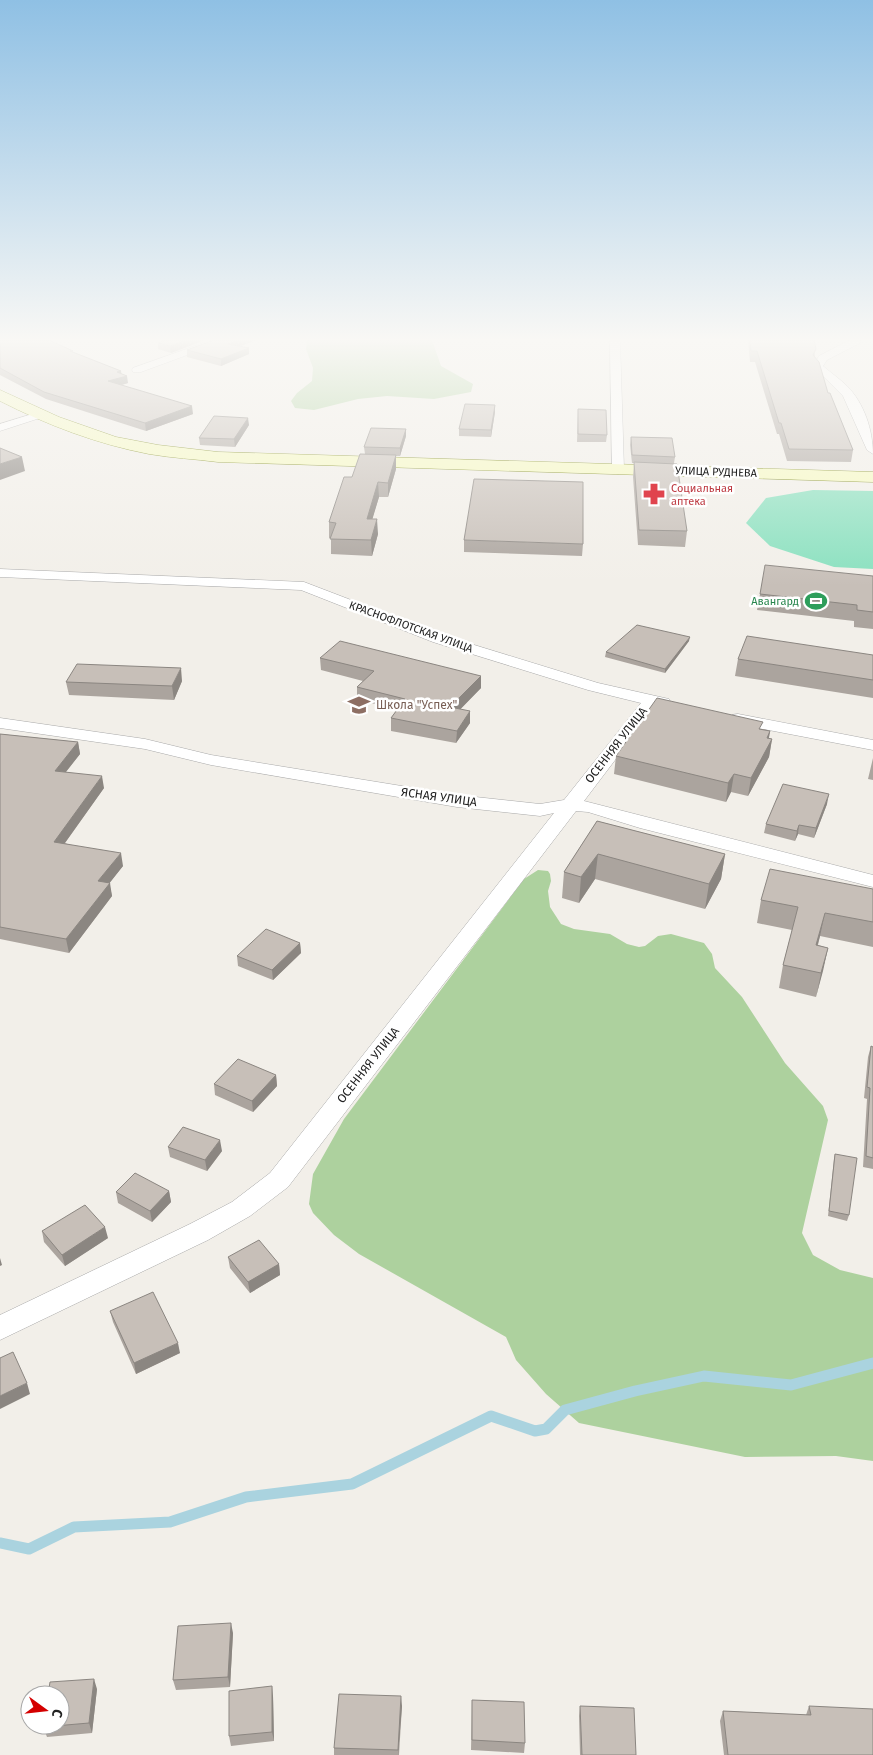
<svg xmlns="http://www.w3.org/2000/svg" width="873" height="1755" font-family="'Fira Sans',sans-serif">
<rect width="100%" height="100%" fill="#f2efe9"/>
<path fill="#add19e" d="M307,340h125l9,26 32,18 -2,8 -37,7 -47,-3 -29,3 -44,11 -19,-2 -4,-7 6,-8 15,-12 1,-13 -7,-19z
M538,870l10,1 2,3 1,7 -3,10 2,16 11,17 13,5 36,5 17,10 12,3 6,-1 13,-10 13,-2 33,9 8,11 3,14 27,29 43,66 38,43 5,14 -26,113 11,22 27,15 33,8v183l-37,-5 -91,1 -166,-34 -33,-29 -30,-34 -10,-23 -147,-83 -25,-19 -21,-22 -4,-9 4,-30 31,-55 180,-240z"/>
<path fill="#88e0be" d="M813,490l60,1v78l-39,-2 -64,-21 -24,-23 20,-25z"/>
<g fill="none" stroke-linecap="round" stroke-linejoin="round">
<path stroke="#aad3df" stroke-width="11" d="M0,1543l29,6 45,-22 96,-5 76,-25 106,-13 139,-68 44,15 11,-2 19,-19 70,-19 69,-15 87,9 82,-22"/>
<g stroke="#a9a9a9" stroke-width="1">
<path id="street" d="M212,340h16l-87,32h-8l-1,-2 1,-2z
M610,340h10l4,130 -6,4 -6,-4z
M850,340h10v3l-33,17 -4,6c8,7 17,13 24,20 17,17 26,44 26,68l-6,-4 -24,-54 -30,-30 6,-10z
M39,412l6,3 -2,2 -43,14v-7z
M0,569l304,13 141,54 153,47 71,16 2,4 -2,4 -6,1 -7,-2 -72,95 289,74v12l-233,-59 -52,-16 -12,-1 -288,376 -38,29 -42,24 -208,100v-25l190,-91 42,-22 38,-29 284,-360 -14,3 -83,-9 -246,-42 -66,-16 -145,-21v-10l145,21 66,16 246,40 83,9 24,-4 77,-97 -53,-13 -155,-48 -132,-52 -301,-13z
M738,714l135,26v10l-141,-27 -3,-4 3,-4z"/>
</g>
<g stroke="#707d05" stroke-width="1">
<path id="secondary" d="M0,390l59,27 57,20 42,8 60,7 655,20v10l-655,-20c-23,-3 -46,-4 -69,-8 -52,-10 -102,-29 -149,-53z"/>
</g>
<use href="#street" fill="#fff" fill-rule="evenodd"/>
<use href="#secondary" fill="#f7fabf" fill-rule="evenodd"/>
</g>
<path fill="#aba49e" d="M0,340l74,13 47,18v3l7,9 -6,2 71,29 -47,17 -100,-32 -46,-24z
M165,340h40l-34,13 -13,-4v-6z
M214,340h43l-16,6 8,8 -28,12 -34,-9v-7z
M748,340h66l1,18 13,35 25,57 -2,12 -64,-1 -8,-27h-2l-22,-72h-5z
M495,405v7l-4,25 -32,-1v-7z
M578,409l29,26 -1,7h-29z
M249,425l-14,22 -35,-2 -1,-7z
M406,429v7l-6,20h-4v13l-8,28h-9l-7,22 6,15 -6,22 -41,-2v-16h-2v-16l36,-68 -1,-7z
M631,437l44,20 -1,6 13,68 -2,16 -47,-2 -5,-68 1,-14h-2l-2,-18z
M464,540l119,4 -1,12 -118,-4z
M873,576v53l-19,-2v-6l-97,-11 3,-16z
M689,641l-24,32 -60,-16 1,-5z
M873,655v43l-138,-22 3,-17z
M320,658l161,30 -21,21 10,14 -14,20 -65,-12v-13l6,-8 -40,-11v-12l6,-6 -42,-11z
M182,681l-8,19 -105,-5 -3,-13z
M762,729l8,2 -1,7 3,1 -3,18 -21,39 -17,-4 -5,10 -112,-28 2,-18z
M0,734l78,8 2,12 -14,18 38,16 -39,55 58,23 -14,17 3,13 -43,57 -69,-14z
M873,758v22l-5,-1z
M827,804l-13,34 -16,-4 -3,7 -31,-8 2,-9z
M597,821l128,33 -4,25 -16,30 -110,-30 -16,24 -17,-5 2,-26z
M873,889v58l-53,-11 -2,9 10,3 -12,49 -37,-9 4,-23 9,-35 -35,-7 4,-23z
M300,943l1,10 -28,27 -35,-14 -1,-10z
M871,1046l2,1v122l-10,-2 4,-68 -3,-1 4,-41z
M276,1075l1,11 -24,26 -38,-17 -1,-11z
M168,1147l54,4 -15,20 -37,-14z
M835,1154l14,61 -2,6 -19,-5 6,-57z
M169,1191l2,11 -19,20 -34,-19 -2,-11z
M42,1231l66,7 -43,28 -21,-24z
M228,1257l51,7 1,11 -30,18 -20,-25z
M110,1311l70,42 -44,21 -23,-52z
M233,1633l-3,54 -54,3 -3,-10z
M97,1689l-5,44 -45,4 -4,-10z
M273,1696l1,45 -43,5 -2,-10z
M472,1700l53,43 -1,10 -53,-3z
M402,1706l-3,49h-65v-7z
M580,1706l56,49h-56l-1,-39z
M809,1706l64,49h-149l-4,-34 3,-10 83,4z"/>
<path fill="#8b8681" d="M186,340h19l-34,13 -1,-7z
M237,340h20l-28,10 -1,-6z
M249,348v6l-28,12v-7z
M121,371l1,6 5,-1 1,7 -18,5 -2,-7 9,-9z
M495,405v7l-4,25v-7z
M192,406l1,8 -47,17 -1,-8z
M248,418l1,7 -14,22 -1,-8z
M406,429v7l-6,20v-8z
M396,455v14l-8,28v-14z
M22,457l3,14 -25,9v-16z
M378,482l1,15 -11,37 -1,-15z
M377,519l1,15 -6,22 -1,-16z
M690,637l-1,4 -24,32v-4z
M181,668l1,13 -8,19 -2,-14z
M481,676v12l-31,32v-13z
M470,711v12l-14,20 1,-12z
M770,731l-3,17 5,-9 -3,18 -21,39 3,-18 16,-40z
M78,742l2,12 -23,29 -2,-12z
M734,774l-3,18 -5,10 2,-19z
M102,776l2,12 -47,66 -3,-12z
M829,794l-2,10 -13,34 2,-10z
M799,825l-1,9 -3,7 2,-10z
M121,853l2,13 -22,28 -3,-13z
M598,854l-3,25 -16,24 2,-26z
M725,854l-4,25 -16,30 4,-25z
M110,883l2,13 -43,57 -3,-14z
M825,913l-5,23 -9,32 5,-23z
M300,943l1,10 -28,27 -1,-10z
M828,948l-5,23 -7,26 5,-24z
M276,1075l1,11 -24,26 -1,-11z
M220,1140l2,11 -15,20 -2,-11z
M169,1191l2,11 -19,20 -2,-11z
M105,1227l3,11 -43,28 -3,-11z
M0,1258l2,7 -2,1z
M279,1264l1,11 -30,18 -2,-11z
M178,1343l2,10 -44,21 -2,-11z
M27,1383l3,11 -30,15v-13z
M231,1623l2,10 -3,54 -2,-10z
M94,1679l3,10 -5,44 -3,-10z
M272,1686l1,10 1,45 -2,-9z
M401,1696l1,10 -4,49v-5z"/>
<path fill="#c7bfb8" stroke="#8b8681" d="M0,340h49l24,11h-3l51,20 -4,1 10,4 -19,5 84,25 -47,17 -101,-31 -44,-24z
M165,340h21l-16,6 -12,-3z
M214,340h23l-9,4 21,4 -28,11 -34,-9z
M750,340h64l2,9 -3,6 6,7 9,31h2l23,57 -64,-1 -8,-26h-2l-22,-72h-6z
M465,404l30,1 -4,25 -32,-1z
M578,409l28,1 1,25 -29,-1z
M214,416l34,2 -14,21 -35,-1z
M371,428l35,1 -6,19 -36,-1z
M631,437l41,1 3,19 -43,-2z
M0,448l22,9 -22,7z
M360,454l36,1 -8,28 -10,-1 -11,37h10l-6,21 -41,-1 6,-16 -7,-1 15,-45h8z
M634,462l43,2 10,67 -48,-1z
M474,479l109,3v62l-119,-4z
M765,565l108,11v36l-16,-2v-5l-97,-11z
M637,625l53,12 -25,32 -59,-17z
M747,636l126,19v25l-135,-21z
M340,641l141,35 -31,31 20,4 -13,20 -66,-13 14,-19 -48,-12 17,-16 -54,-13z
M77,664l104,4 -9,18 -106,-4z
M657,698l106,24 -4,7 11,2 -3,7 5,1 -21,39 -17,-4 -6,9 -112,-27z
M0,734l78,8 -23,29 47,5 -48,66 67,11 -23,28 12,2 -44,56 -66,-12z
M783,784l46,10 -13,34 -17,-3 -2,6 -31,-7z
M597,821l128,33 -16,30 -111,-30 -17,23 -17,-5z
M770,869l103,20v33l-48,-9 -9,32 12,3 -7,25 -38,-8 15,-58 -37,-7z
M266,929l34,14 -28,27 -35,-14z
M871,1046l2,1v111l-7,-2 4,-68 -3,-1z
M238,1059l38,16 -24,26 -38,-17z
M183,1127l37,13 -15,20 -37,-13z
M835,1154l22,4 -8,57 -20,-4z
M135,1173l34,18 -19,20 -34,-19z
M85,1205l20,22 -43,28 -20,-24z
M259,1240l20,24 -31,18 -20,-25z
M153,1292l25,51 -44,20 -24,-52z
M13,1352l14,31 -27,13v-38z
M231,1623l-3,54 -55,3 5,-54z
M94,1679l-5,44 -46,4 1,-2h16v-30h-12l2,-13z
M272,1686v46l-43,4v-45z
M339,1694l62,2 -3,54 -64,-2z
M472,1700l52,2 1,41 -53,-3z
M580,1706l54,2 2,47h-54z
M809,1706l64,3v46h-145l-5,-44 88,4z"/>
<linearGradient id="sky" x2="0" y2="1"><stop stop-color="#8fc0e4"/><stop offset="0.58" stop-color="#f9f8f5"/><stop offset="1" stop-color="#f9f8f5" stop-opacity="0"/></linearGradient>
<rect width="873" height="586" fill="url(#sky)"/>
<defs>
<g id="pharmacy-bare" transform="scale(1.725)"><path d="M-2-6h4v4h4v4h-4v4h-4v-4h-4v-4h4Z" fill="#e0444e" stroke="#fff" stroke-width="2.5" paint-order="stroke"/></g>
<g id="stadium-bare" transform="scale(1.725)"><path d="M0-5a6.5 5 0 1 0 0 10a6.5 5 0 1 0 0-10ZM-3.5-1.8h7v3.6h-7Z" fill="#2e9e5b" stroke="#fff" stroke-width="2.5" paint-order="stroke"/></g>
<g id="school-bare" transform="scale(1.725)"><path d="M0-5L7-2L0 1L-7-2ZM-4 1L0 2.5L4 1V4Q0 6-4 4Z" fill="#8d6e63" stroke="#fff" stroke-width="2.5" paint-order="stroke"/></g>
</defs>
<g fill-rule="evenodd">
<use href="#pharmacy-bare" x="654" y="494"/>
<use href="#stadium-bare" x="816" y="601"/>
<use href="#school-bare" x="359" y="705"/>
</g>
<g text-anchor="middle" dominant-baseline="central" stroke-width="5" stroke-linejoin="round" paint-order="stroke">
<g font-size="11" fill="#222" stroke="#fff">
<text transform="translate(716 472) rotate(2)">УЛИЦА РУДНЕВА</text>
<text transform="translate(411 627) rotate(20)">КРАСНОФЛОТСКАЯ УЛИЦА</text>
</g>
<g font-size="11" fill="#be3a42" stroke="#fff" text-anchor="start">
<text x="671" y="488">Социальная<tspan x="671" dy="13">аптека</tspan></text>
</g>
<g font-size="11" fill="#27864d" stroke="#fff" text-anchor="end">
<text x="799" y="601">Авангард</text>
</g>
<g font-size="12" fill="#785e54" stroke="#fff" text-anchor="start">
<text x="376" y="705">Школа "Успех"</text>
</g>
<g font-size="12" fill="#222" stroke="#fff">
<text transform="translate(616 745) rotate(-52)">ОСЕННЯЯ УЛИЦА</text>
<text transform="translate(439 797) rotate(8)">ЯСНАЯ УЛИЦА</text>
<text transform="translate(368 1065) rotate(-52)">ОСЕННЯЯ УЛИЦА</text>
</g>
</g>
<g transform="translate(45 1710) rotate(105)"><circle r="24" fill="#ffffff" stroke="#a7a7a7"/>
<path d="M0-4L9 19L0 12L-9 19Z" fill="#d40000"/>
<text y="-8" font-size="14" font-weight="bold" text-anchor="middle" fill="#222222">С</text>
</g>
</svg>
